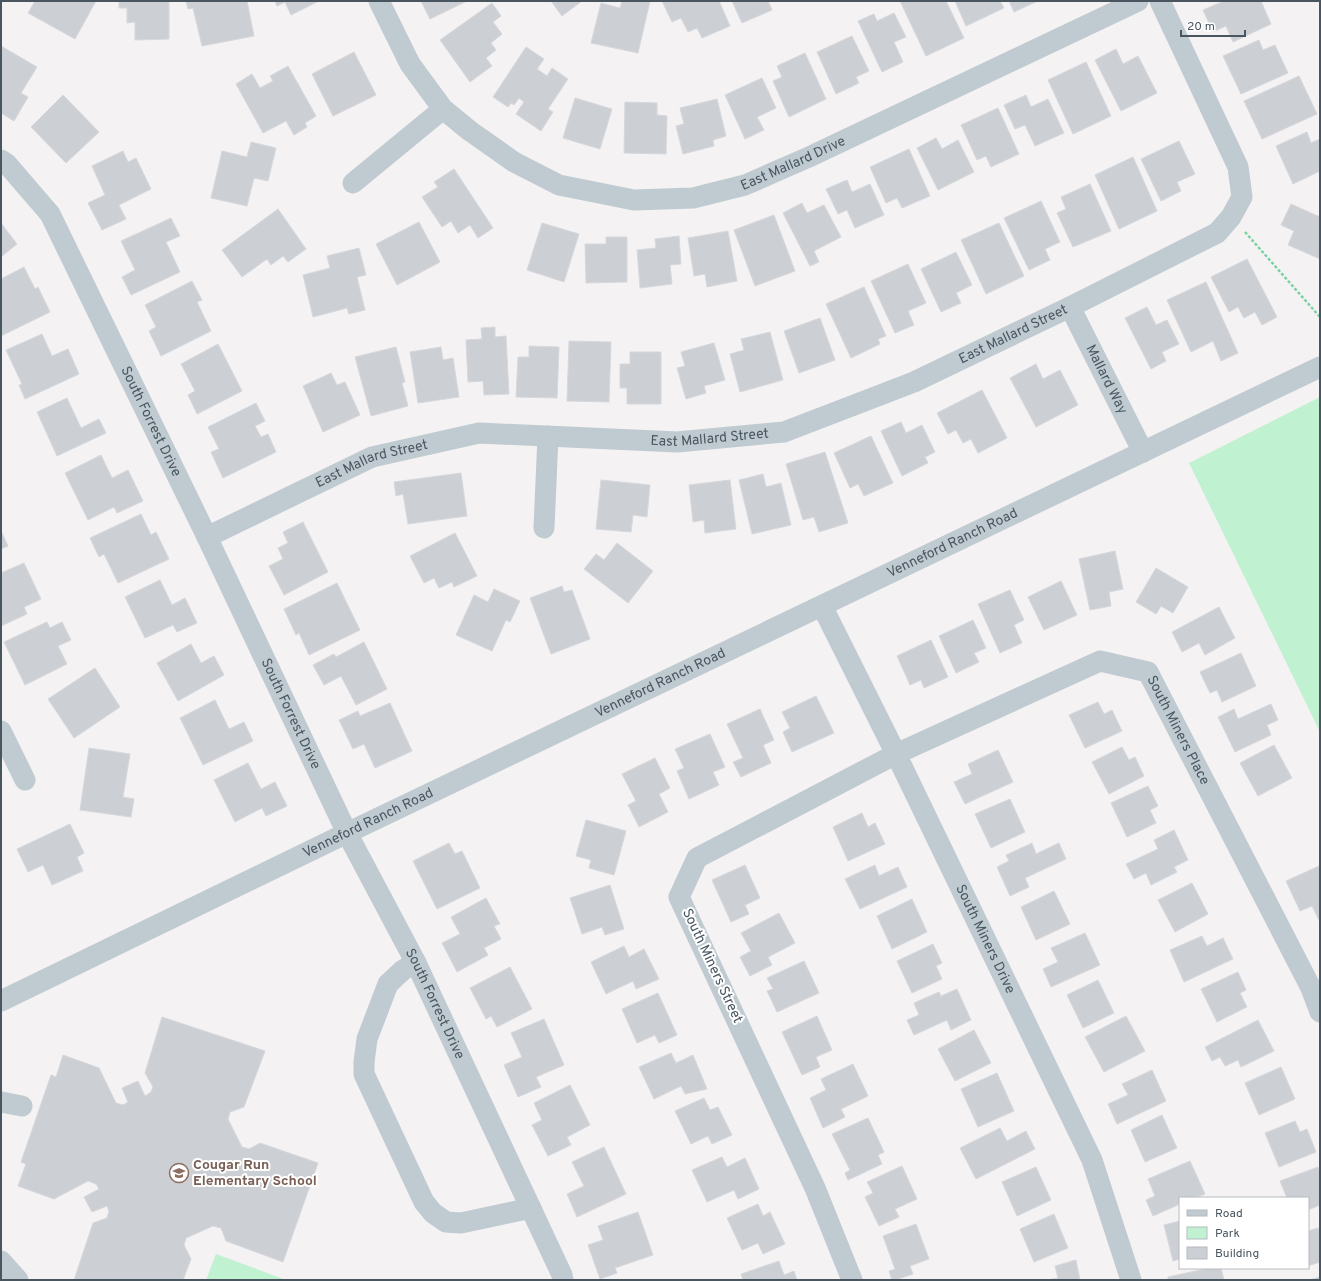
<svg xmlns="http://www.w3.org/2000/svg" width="1321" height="1281" font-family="Overpass,sans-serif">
<rect width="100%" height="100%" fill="#f4f2f2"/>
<path fill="#c0f2d1" d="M1320,397v335l-131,-269z
M216,1254l70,26h-80z"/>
<path fill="#cccfd4" stroke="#d6d8dd" d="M35,1h61l-21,38 -47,-26z
M119,1h50v38l-34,1v-18l-8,1v-15h-8z
M186,1h61l7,35 -52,10 -9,-38 -5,1z
M275,1h44l-28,14 -6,-13 -8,4z
M421,1h46l-37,18z
M551,1h31l-20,15z
M622,1h28l-12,52 -47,-10 10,-40 19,5z
M662,1h57l11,25 -28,12 -5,-10 -9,4 -7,-14 -9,4z
M732,1h36l4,9 -30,13z
M900,1h46l18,37 -38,18z
M955,1h45l4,7 -38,18z
M1009,1h29l-24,11z
M1224,1h37l10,23 -38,18 -7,-16 -13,6 -10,-22z
M492,3l9,13 -8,6 9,12 -11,9 5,7 -10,8 6,8 -22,16 -30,-42z
M894,13l12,24 -12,5 9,20 -21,10 -24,-51 16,-7 3,7z
M852,36l17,35 -13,6 3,6 -23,11 -19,-42z
M1259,40l4,10 12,-5 13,28 -47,21 -18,-38z
M1,46l36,21 -16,26 7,4 -14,24 -13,-8z
M526,47l18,12 -7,10 10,7 5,-8 16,11 -20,30 5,3 -12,19 -25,-17 8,-12 -5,-4 -5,7 -3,-2 -3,4 -15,-10z
M1116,49l7,15 15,-8 19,37 -36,18 -26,-51z
M354,52l22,43 -43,21 -21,-42z
M805,53l21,46 -37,18 -16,-36 9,-4 -5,-11z
M1086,62l25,54 -38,18 -25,-54z
M288,66l28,50 -11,7 2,4 -13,8 -8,-14 -23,12 -27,-49 16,-10 8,14 13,-7 -3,-5z
M1299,76l18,38 -55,25 -18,-38z
M762,78l14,30 -19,9 7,13 -19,9 -20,-44z
M63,95l36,37 -33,31 -35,-36z
M1026,95l5,12 17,-8 16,34 -29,13 -10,-21 -10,4 -11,-24z
M575,98l37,11 -12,40 -37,-11z
M717,99l9,37 -13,4 1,6 -31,8 -7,-28 8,-2 -4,-16z
M625,102l32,1v12l10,1 -1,38 -42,-1z
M998,108l21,46 -28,13 -5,-11 -9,4 -16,-35z
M1307,132l4,11 9,-4v32l-27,13 -17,-38z
M936,138l6,11 16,-9 16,32 -36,18 -21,-42z
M1179,141l16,33 -18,8 4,9 -20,10 -20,-42z
M251,142l25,6 -8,33 -14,-3 -7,28 -36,-8 11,-47 25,6z
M909,149l21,47 -28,12 -5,-10 -11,5 -16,-36z
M123,151l5,11 8,-4 15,31 -32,16 7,14 -24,11 -14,-27 17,-8 -13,-29z
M1133,157l24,54 -38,18 -24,-54z
M454,169l39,59 -15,10 -8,-13 -12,8 -7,-12 -9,6 -20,-30 16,-10 -4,-5z
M847,180l5,12 18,-8 14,31 -29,13 -8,-18 -9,4 -12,-25z
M1090,184l21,47 -38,16 -16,-34 9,-4 -5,-12z
M1041,201l19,41 -15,7 5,11 -21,10 -25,-52z
M802,203l5,10 17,-8 17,32 -27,14 5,11 -9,4 -27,-53z
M1291,204l29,13v42l-32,-14 6,-14 -13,-6z
M278,209l28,40 -18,13 -5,-6 -12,9 -4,-6 -25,18 -20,-27z
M774,215l21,56 -40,15 -21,-56z
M171,218l9,18 -14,6 14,30 -49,23 -9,-18 13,-7 -14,-29z
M419,222l21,40 -43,23 -21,-41z
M1,223l16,21 -16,13z
M542,223l37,11 -15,48 -37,-12z
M999,223l25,53 -38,18 -25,-54z
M728,231l9,50 -30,6 -2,-13 -11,2 -6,-38z
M679,236l2,28 -11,1 2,19 -32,4 -3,-38 19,-2 -1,-9z
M606,237h21v45l-41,1 -1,-39h21z
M359,248l7,27 -9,2 8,33 -16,4 -2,-6 -34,9 -10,-42 27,-7 -3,-12z
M956,252l16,33 -16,8 5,10 -20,9 -20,-43z
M1247,259l30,58 -15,8 -7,-13 -11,6 -6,-11 -9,5 -18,-35z
M908,264l18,39 -18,8 6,14 -19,8 -24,-52z
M24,267l11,22 3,-2 12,25 -49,24v-57z
M192,281l10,19 -5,2 14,29 -50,25 -12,-25 7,-4 -11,-22z
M1206,282l32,71 -17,8 -8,-20 -22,11 -24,-52z
M864,287l22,49 -8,3 2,5 -29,14 -25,-54z
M1147,307l9,18 11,-5 12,24 -17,8 4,9 -15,8 -26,-51z
M820,318l15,42 -36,13 -15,-42z
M495,327v10l11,-1 3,58 -25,1 -1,-14 -15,1 -2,-42 16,-1 -1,-11z
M770,332l13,48 -43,12 -10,-38 14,-4 -3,-11z
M42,334l10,22 16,-7 11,25 -54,25 -6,-14 3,-1 -16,-34z
M569,341l42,1 -2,60 -42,-1z
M714,343l11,37 -21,6 2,7 -20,6 -9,-31 8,-2 -4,-14z
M218,344l24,47 -45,23 -9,-19 7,-4 -14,-27z
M529,346l30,1 -2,51 -41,-1 2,-40h11z
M396,347l9,35 -3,1 6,23 -37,10 -16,-59z
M441,347l2,13 10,-2 6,39 -41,6 -8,-51z
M630,352h31v52h-34v-16h-7v-24h10z
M1036,364l7,15 17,-9 18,35 -42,22 -26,-49z
M331,373l6,12 8,-3 15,33 -37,17 -20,-46z
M982,390l25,48 -29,15 -7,-14 -8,4 -7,-13 -8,4 -11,-21z
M67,398l14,30 18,-9 7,14 -49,23 -20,-44z
M256,403l9,18 -10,5 6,11 7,-3 8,18 -53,26 -12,-26 8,-3 -11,-22z
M901,422l5,11 16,-8 13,27 -10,5 3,6 -26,13 -21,-45z
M871,436l22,47 -29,13 -6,-12 -8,4 -16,-35z
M825,452l23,71 -29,9 -5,-15 -11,3 -17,-56z
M101,455l11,23 16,-8 15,31 -26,12 -3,-6 -26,13 -23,-47z
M461,473l6,43 -59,8 -5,-30 -7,2 -2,-14z
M763,474l3,13 15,-4 10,42 -39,9 -13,-54z
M601,480l49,5 -3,32 -14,-2 -2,17 -35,-3z
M730,480l6,49 -31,4 -1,-13 -11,2 -4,-37z
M141,514l10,21 5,-3 13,27 -51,24 -14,-29 -5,3 -9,-19z
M303,522l25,50 -44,23 -15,-29 14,-7 -5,-11 10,-5 -5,-11z
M1,531l7,15 -7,3z
M455,533l22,43 -23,11 -2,-5 -13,6 -5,-10 -10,5 -14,-27z
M617,543l36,28 -25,32 -44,-34 12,-15 8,6z
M1115,551l8,38 -14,3 2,14 -21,4 -11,-51z
M24,563l17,36 -17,8 3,7 -26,12v-53z
M1156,568l32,19 -15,26 -12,-7 -5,8 -20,-12z
M160,580l12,25 13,-7 12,25 -20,9 -4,-7 -28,13 -20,-41z
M1061,581l16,34 -33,15 -16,-33z
M337,583l23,47 -51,25 -10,-22 -3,2 -12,-26z
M562,586l2,6 8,-2 18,49 -39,15 -21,-56z
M494,589l26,12 -10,21 -4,-2 -14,31 -36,-16 18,-40 14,7z
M1010,590l14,30 -10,5 8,18 -22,10 -22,-49z
M1219,607l16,31 -30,17 -6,-12 -17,9 -10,-20z
M973,620l13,28 -12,5 5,9 -23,11 -17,-37z
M47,622l3,6 12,-6 9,18 -13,6 9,18 -42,21 -21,-43z
M931,640l17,37 -24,11 -3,-8 -11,5 -13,-29z
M364,642l23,47 -31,16 -15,-29 -17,9 -11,-20 21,-11 2,3z
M191,644l10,19 13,-7 10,19 -46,26 -21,-38z
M1241,653l15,33 -34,16 -5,-12 -7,3 -10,-21z
M95,668l25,39 -46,31 -26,-39z
M816,696l18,37 -42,19 -9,-20 7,-4 -8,-16z
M215,700l14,29 15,-7 9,19 -50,24 -23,-47z
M1098,702l6,12 8,-4 10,21 -37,17 -16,-33z
M390,703l22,48 -37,17 -11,-24 -11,5 -14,-29 19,-9 2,5z
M1271,704l7,16 -11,5 4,10 -36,17 -17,-35 16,-8 4,10z
M760,709l14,31 -11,5 8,18 -30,14 -8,-15 10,-4 -16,-34z
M710,734l15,33 -12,5 6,13 -30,14 -12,-28 7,-3 -9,-19z
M1274,745l18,33 -34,18 -18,-33z
M1122,747l7,13 6,-3 9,19 -35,18 -17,-32z
M89,748l41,6 -7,43 11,2 -3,18 -51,-7z
M998,750l15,32 -48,22 -11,-22 18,-8 -4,-10z
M655,758l15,30 -11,6 9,18 -29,15 -11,-22 8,-4 -14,-27z
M248,763l13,26 14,-7 12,24 -21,10 -4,-8 -27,14 -21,-42z
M1148,786l10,20 -8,4 6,13 -29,14 -16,-34z
M1010,799l15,33 -34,16 -16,-34z
M862,813l6,14 7,-4 10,21 -37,17 -15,-34z
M586,820l40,11 -12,44 -25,-7 2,-8 -15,-4z
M70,824l14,29 -7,4 6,14 -31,14 -9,-20 -15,7 -11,-23z
M1174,830l14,30 -14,7 3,5 -26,13 -5,-12 -12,6 -8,-15 32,-15 -4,-9z
M449,843l6,11 7,-3 18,37 -43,21 -24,-48z
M1032,843l4,11 23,-11 7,16 -41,19 4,9 -19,9 -13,-29 12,-6 -3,-6z
M745,865l15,33 -15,7 4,9 -18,8 -19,-42z
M875,865l4,11 19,-9 9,20 -47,22 -15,-30z
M1319,866l1,2v54l-8,-16 -12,5 -14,-30z
M1192,883l16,31 -33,18 -17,-32z
M610,885l14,44 -19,6 -3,-8 -20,7 -12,-36z
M1054,891l16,33 -34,16 -15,-33z
M486,898l14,26 -6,2 7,13 -17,9 4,7 -31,17 -15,-29 18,-9 -9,-17z
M912,899l15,33 -35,17 -15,-33z
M779,913l16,30 -27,14 4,8 -22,11 -10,-19 11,-6 -10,-18z
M1085,933l15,32 -49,22 -8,-18 15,-7 -7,-14z
M1202,936l5,10 16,-8 10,21 -49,23 -14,-32z
M933,944l9,19 -6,3 6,13 -30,14 -15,-32z
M624,946l5,11 15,-8 15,30 -23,10 -3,-8 -27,13 -15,-32z
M804,961l15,32 -42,19 -10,-21 6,-2 -6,-11z
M510,967l22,42 -35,18 -6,-11 -5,3 -16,-31z
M1238,972l8,18 -6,3 7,14 -30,15 -16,-33z
M1098,980l16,33 -31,15 -16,-33z
M957,989l14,31 -20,10 -4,-10 -33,15 -7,-15 12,-5 -5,-12 25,-11 2,4z
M658,993l19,42 -18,8 -4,-8 -18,8 -15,-34z
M817,1016l15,34 -16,7 4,10 -18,8 -20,-43z
M1126,1016l19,35 -41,21 -19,-35z
M162,1017l103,34 -21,56 -14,5 -2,7 14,28 7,2 11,-6 58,20 -35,99 -57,-21 -5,-13 -8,-2 -27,12 -2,7 7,14 -8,21h-109l19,-57 14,-5 2,-7 -2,-5 -15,6 -8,-15 15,-8 -3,-5 -8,-3 -34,18 -36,-13 8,-22 -5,-2 30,-87 5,2 7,-22 36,13 17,35 7,2 5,-3 -6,-14 16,-7 7,15 6,-4 2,-5 -8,-14z
M544,1019l20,46 -28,12 5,10 -23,10 -14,-32 18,-8 -11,-24z
M1258,1020l16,31 -33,16 -3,-7 -13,6 -5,-9 -8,4 -7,-14z
M974,1030l17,33 -36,18 -17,-32z
M671,1053l5,10 17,-8 14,34 -22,5 -4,-8 -27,13 -15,-32z
M853,1064l15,32 -27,13 4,8 -22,11 -13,-30 16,-8 -5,-11z
M1281,1067l14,32 -36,16 -14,-32z
M1152,1070l14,31 -49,23 -9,-20 20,-9 -6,-11z
M997,1073l17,38 -36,16 -17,-38z
M570,1085l20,40 -23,12 4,8 -23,11 -16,-31 10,-5 -8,-17z
M704,1098l6,12 8,-3 14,28 -20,9 -4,-8 -17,8 -16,-33z
M1162,1115l15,33 -32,14 -14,-32z
M868,1118l16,34 -6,3 4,9 -34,16 -3,-7 5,-3 -18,-36z
M1295,1121l5,11 7,-3 9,23 -37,15 -14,-34z
M1000,1128l7,13 19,-10 9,18 -59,30 -16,-31z
M604,1147l22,47 -49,23 -10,-23 17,-8 -12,-24z
M722,1157l5,10 18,-9 14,31 -21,10 -4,-9 -27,12 -15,-32z
M1190,1161l15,33 -10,4h-15v6l-27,12 -7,-16 9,-4 -7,-17z
M902,1166l15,33 -22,10 4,8 -20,9 -14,-29 8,-4 -6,-11z
M1036,1167l15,33 -34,16 -15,-34z
M1318,1167l2,6v32l-12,5v-12h-21l-7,-17z
M758,1204l5,12 7,-4 15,32 -22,10 -5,-11 -16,7 -15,-32z
M638,1212l15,43 -38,13 2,5 -17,6 -12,-34 15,-5 -5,-14z
M1054,1214l14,34 -34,14 -14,-33z
M1180,1221v38l-7,2 -9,-36z
M916,1224l13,35 -19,7 3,8 -18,6h-3l-3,-9 6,-2 -12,-33z
M1318,1228l2,5v29l-12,4v-35z
M1076,1260l4,20h-32l10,-2 -3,-12z
M779,1261l5,14 10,-4 3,9h-54l-2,-6z
M1209,1268h12l3,12h-56v-3z
M1320,1277v3h-11z"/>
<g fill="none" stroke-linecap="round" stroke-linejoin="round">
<path stroke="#77d1a0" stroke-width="2.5" stroke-dasharray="3 2" stroke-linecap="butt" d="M1245,232l75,85"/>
<g stroke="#bfcad1" stroke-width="21">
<path id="s1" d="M379,1l31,63 33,45 27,22 44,31 45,23 75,15 59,-2 52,-13 64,-28 329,-156"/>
<path id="s2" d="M1,160l6,4 43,50 157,323 140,296 69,130 146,312 1,5"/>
<path d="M353,183l90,-74"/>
<path id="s3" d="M1070,307l73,145"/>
<path d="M544,528l4,-92"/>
<path id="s4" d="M207,537l165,-80 107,-24 198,9 107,-10 130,-50 156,-75 147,-74 14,-16 11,-20 -4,-30 -78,-166"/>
<path id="s5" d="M822,606l74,148 196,406 39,120"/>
<path d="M1,731l24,49"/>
<path d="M416,963l-13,7 -15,14 -21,55 -3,23v12l60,128 9,11 13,9 15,1 70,-15"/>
<path id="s6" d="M1,1001l346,-168 973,-466"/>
<path d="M1,1102l21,4"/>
<path d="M1,1261l17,19"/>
<path id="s7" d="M852,1280l-37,-92 -136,-291 18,-39 199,-104 204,-93 48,11 163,316 9,24"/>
</g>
</g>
<defs>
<g id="school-ring" transform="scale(1)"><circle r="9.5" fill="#fff" stroke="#8d6e63" stroke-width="1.5"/><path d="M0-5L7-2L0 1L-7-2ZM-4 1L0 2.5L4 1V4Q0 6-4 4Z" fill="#8d6e63"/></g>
</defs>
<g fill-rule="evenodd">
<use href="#school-ring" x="179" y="1173"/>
</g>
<g text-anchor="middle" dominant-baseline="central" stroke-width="4" stroke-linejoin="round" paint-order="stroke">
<g font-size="14" fill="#495660" stroke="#fff">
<text stroke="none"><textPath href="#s1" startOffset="507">East Mallard Drive</textPath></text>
<text stroke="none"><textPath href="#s4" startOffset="848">East Mallard Street</textPath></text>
<text stroke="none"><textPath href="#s3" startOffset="81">Mallard Way</textPath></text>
<text stroke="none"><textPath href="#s2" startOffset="304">South Forrest Drive</textPath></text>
<text stroke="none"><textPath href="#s4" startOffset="524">East Mallard Street</textPath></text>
<text stroke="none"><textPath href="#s4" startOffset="181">East Mallard Street</textPath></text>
<text stroke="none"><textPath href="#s6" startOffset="1056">Venneford Ranch Road</textPath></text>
<text stroke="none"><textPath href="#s6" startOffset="732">Venneford Ranch Road</textPath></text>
<text stroke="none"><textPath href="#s2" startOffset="628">South Forrest Drive</textPath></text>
<text stroke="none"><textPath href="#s7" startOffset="1027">South Miners Place</textPath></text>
<text stroke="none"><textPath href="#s6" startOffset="408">Venneford Ranch Road</textPath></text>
<text stroke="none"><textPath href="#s5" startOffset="371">South Miners Drive</textPath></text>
<text transform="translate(712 966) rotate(65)">South Miners Street</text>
<text stroke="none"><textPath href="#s2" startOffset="952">South Forrest Drive</textPath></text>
</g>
<g font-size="14" font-weight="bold" fill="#785e54" stroke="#fff" text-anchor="start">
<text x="193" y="1165">Cougar Run<tspan x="193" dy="16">Elementary School</tspan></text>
</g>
</g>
<rect width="1321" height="1281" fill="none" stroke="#495660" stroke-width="4"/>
<rect x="1179" y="1197" width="130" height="72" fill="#ffffff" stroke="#b6bbbf"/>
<rect x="1187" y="1210" width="20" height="6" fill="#bfcad1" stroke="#b6bbbf"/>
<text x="1215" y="1217" font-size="12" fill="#495660">Road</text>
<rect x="1187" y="1227" width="20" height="12" fill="#c0f2d1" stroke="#b6bbbf"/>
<text x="1215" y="1237" font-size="12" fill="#495660">Park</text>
<rect x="1187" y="1247" width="20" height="12" fill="#cccfd4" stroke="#b6bbbf"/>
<text x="1215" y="1257" font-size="12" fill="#495660">Building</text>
<path d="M1181 30v6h64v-6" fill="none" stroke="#495660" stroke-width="2"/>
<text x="1187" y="30" font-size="12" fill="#495660" stroke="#ffffff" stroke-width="3" paint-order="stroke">20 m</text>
</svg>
